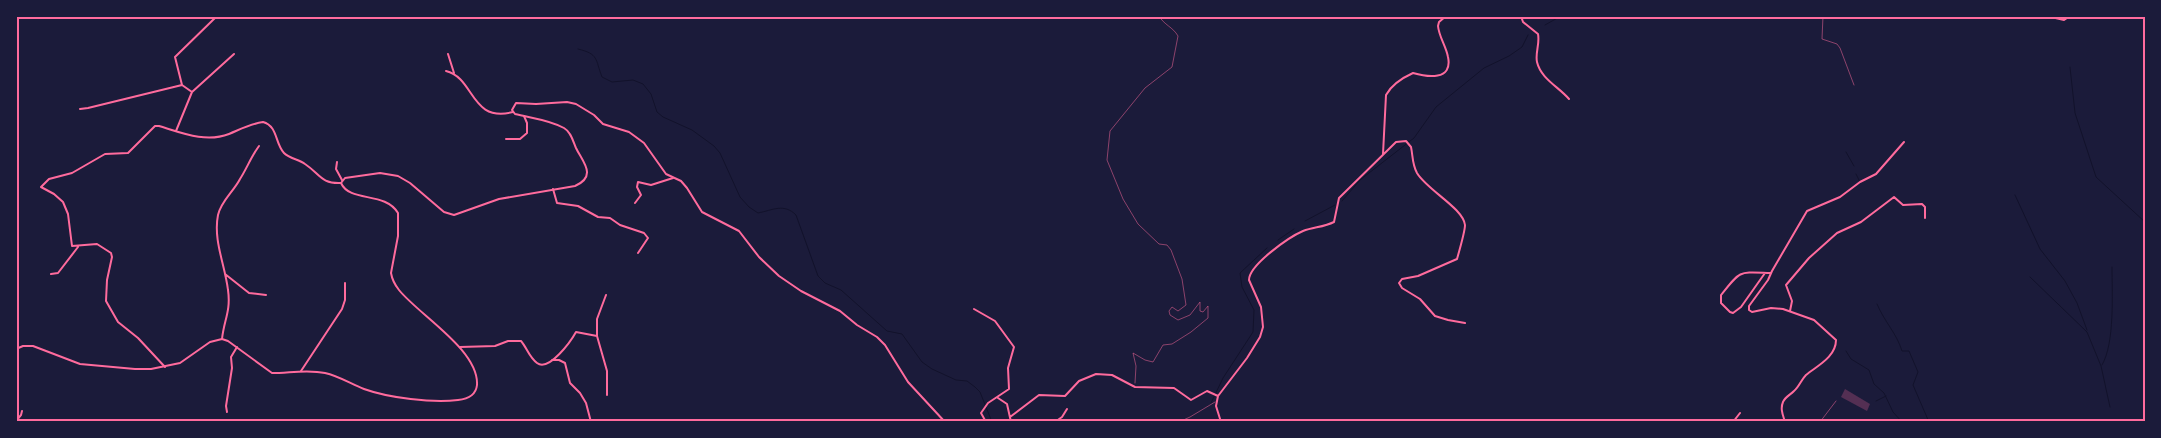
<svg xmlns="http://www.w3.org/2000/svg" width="2161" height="438" font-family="'Alegreya Sans',sans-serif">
<rect width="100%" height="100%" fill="#1b1b3a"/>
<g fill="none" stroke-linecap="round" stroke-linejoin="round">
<path stroke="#12122b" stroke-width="1" d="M1545,25l16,-9
M578,49c21,5 17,10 24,28l10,5 21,-2 10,4 8,10 6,18 6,5 29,13 22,16 6,7 20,44 9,10 9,6c15,-3 26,-10 38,2l22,61 7,7 16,7 46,41 15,3 20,28 10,7 24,11 11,1 8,6 5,5 12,30
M2070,67l5,46 21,64 49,45
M1846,152l8,14
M1856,174l4,8
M2015,195l25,54 25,32 12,22 10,27
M1342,201l18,-21 54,-42 22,-31 48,-39 25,-12 13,-9 6,-12
M1305,221l30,-16
M1278,240l16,-11
M2030,277l57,55 14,34 9,41
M1877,304c7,17 20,30 25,47h7l9,21 -5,13 16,37
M1846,351l5,8 18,11 5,14 10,9 9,19 9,10
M2102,365c13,-22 10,-72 10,-98
M1876,401l10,-5
M1211,403l12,-25 30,-46 1,-22 -12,-23 -2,-14 27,-25"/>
</g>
<path fill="#542f53" d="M1845,389l25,15 -3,7 -26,-14z"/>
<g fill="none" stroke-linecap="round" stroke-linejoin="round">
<path stroke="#ff6b9d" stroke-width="0.5" d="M1135,383l1,-17 -3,-13 12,7 8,2 10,-17 9,-1 19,-12 17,-14v-12l-5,6 -3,-1v-9l-10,13 -12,5 -8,-5 -1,-4 3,-4 6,4 8,-6 -4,-26 -11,-29 -4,-5 -8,-1 -21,-20 -15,-25 -16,-39 3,-29 35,-43 27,-21 6,-31c-5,-9 -14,-11 -19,-20"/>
<path stroke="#ff6b9d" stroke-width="0.5" d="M1823,16l-1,23 15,5 3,4 14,37
M1179,422l11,-5 25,-15
M1820,422l16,-21"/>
<path stroke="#ff6b9d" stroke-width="2" d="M1521,16l2,6 15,12c2,10 -3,19 -1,28 4,17 22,25 32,37
M2047,16l17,4 6,-4
M448,54l6,19
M446,71c29,7 24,52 67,41
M182,85l-7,-28 42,-41
M80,109l8,-1 94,-23 10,7
M176,131l16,-39 42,-38
M506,139h14l7,-6v-10l-3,-7
M1383,154l3,-59c6,-11 16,-17 27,-22 14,4 40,8 35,-16 -2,-11 -9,-20 -10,-31l1,-4 7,-6
M337,162l-1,7 6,11
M553,189l4,14 21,3 20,11 12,1 10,7 24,8 4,5 -10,15
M635,203l6,-8 -4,-8 1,-5 13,3 22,-7
M1765,273l-24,34 -8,6 -3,-1 -9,-9v-8c20,-25 17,-23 49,-22
M51,274l7,-1 20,-26
M225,274l24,19 17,2
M606,295l-9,24v17l10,35v24
M974,309l21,12 19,26 -6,21 1,21 -21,14 -7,10 5,9
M1790,311l2,-10 -6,-16 23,-27 28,-25 24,-11 33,-25 9,8 19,-1 3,3v11
M222,339c2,-19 9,-28 6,-49 -3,-25 -15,-50 -10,-75 3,-14 16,-24 22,-36 7,-11 11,-22 19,-33
M460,347l35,-1 13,-5h13c6,7 8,16 16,22 12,9 34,-22 39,-31l21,4
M552,360h7l6,3 5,20 10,10 6,10 5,19
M165,367l-27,-29 -20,-16 -12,-21 1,-21 5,-23 -1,-4 -14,-9 -25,2 -4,-32 -5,-12 -9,-8 -13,-7 8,-8 23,-6 33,-19 23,-1 27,-27h4c23,7 47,17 70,8 12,-5 21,-10 34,-12 15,4 12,22 21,31 6,6 15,6 21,11 15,10 16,20 36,19
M301,371l41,-62 3,-9v-17
M998,398l9,6 4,18
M227,412l-1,-6 6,-38 -1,-11 6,-10
M1010,417l29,-22 26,1 14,-15 17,-7 16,1 23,12 39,1 17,12 16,-9 11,5
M16,421l5,-6 1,-4
M1055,422l7,-5 5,-8
M1221,422l-5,-16 2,-10 29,-38 13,-21 3,-10 -2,-20 -12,-27c0,-15 40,-43 54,-49 11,-4 21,-4 31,-9l5,-24 57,-56 10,-1 5,6c2,9 1,17 6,26 10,17 46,35 48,52 0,6 -6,27 -8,34l-39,17 -16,3 -3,4 3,5 18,11 15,17 13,4 17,3
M1733,422l7,-9
M1785,422c-2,-7 -5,-13 -2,-20 2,-5 7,-7 11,-11 5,-4 7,-11 12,-16 11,-9 30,-18 30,-35l-22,-20 -31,-11 -12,-1 -19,4 -3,-2v-4l19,-26 4,-9 35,-60 33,-14 20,-15 16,-8 28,-32"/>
<path stroke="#ff6b9d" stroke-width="2" d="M16,349l7,-3h10l47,18 55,5h16l29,-6 30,-21 12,-3 6,2 44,32c17,0 36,-4 53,0 14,3 26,11 39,16 25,9 68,14 94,11 9,-1 18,-5 19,-15 2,-35 -58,-70 -78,-95 -4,-5 -7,-11 -8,-17l7,-37v-23c-13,-22 -48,-10 -57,-30l4,-5 35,-5 18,3 12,7 34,29 10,3 45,-16 76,-13c23,-10 7,-25 1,-38 -3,-7 -5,-16 -12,-20 -14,-8 -33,-10 -49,-14l-3,-4 4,-7 20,1 31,-2 9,2 18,11 9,9 26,8 15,11 22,31 15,7 6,7 15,24 37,19 20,26 20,19 22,15 39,20 17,14 20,12 8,8 23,37 37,40"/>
</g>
<rect width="2161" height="438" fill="none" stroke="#1b1b3a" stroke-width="35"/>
<rect x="18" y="18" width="2126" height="402" fill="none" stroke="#ff6b9d" stroke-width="2"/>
</svg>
